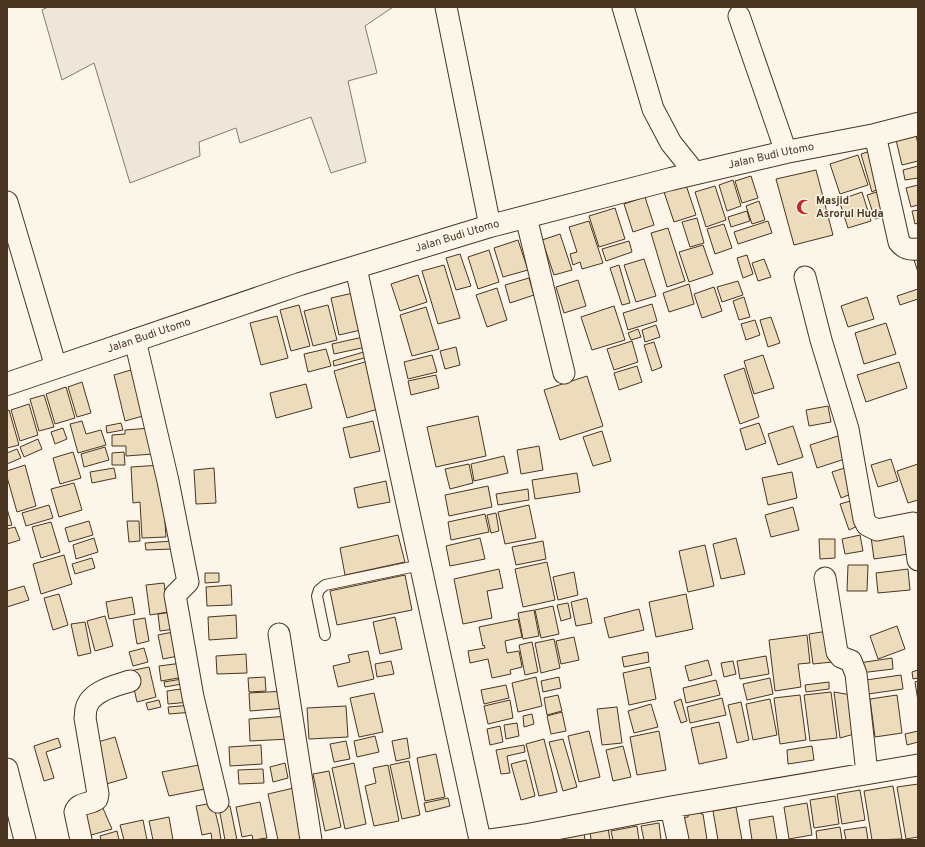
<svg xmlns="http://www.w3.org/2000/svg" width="925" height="847" font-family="Overpass,sans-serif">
<rect width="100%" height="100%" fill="#fbf6e9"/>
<path fill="#ede6d9" stroke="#887966" d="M48,7h345l-28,19 12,47 -29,8 18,81 -35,11 -20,-56 -71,26 -4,-15 -37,14 1,14 -70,27 -36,-120 -32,17 -20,-70z"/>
<path fill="#ecdcbc" stroke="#4a3520" d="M916,135l2,9v17l-16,4 -6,-25z
M877,149l8,37 -13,6 -11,-38z
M858,155l10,30 -28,9 -10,-30z
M918,166v12l-13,2 -2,-10z
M816,170l17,65 -39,10 -18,-66z
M751,176l7,22 -16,5 -7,-22z
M733,180l8,26 -14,5 -8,-26z
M685,182l11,33 -22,7 -11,-33z
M918,185v20l-7,2 -5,-19z
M715,186l11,34 -20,7 -11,-35z
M887,189l4,25 -16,5 -8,-24z
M862,192l9,29 -23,7 -9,-28z
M645,197l9,28 -21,7 -9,-28z
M759,201l6,19 -13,4 -6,-18z
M615,208l10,31 -26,8 -10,-31z
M918,210v13l-3,1 -3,-13z
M747,211l3,10 -19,6 -3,-10z
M697,218l7,25 -14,4 -8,-25z
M589,221l14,42 -21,6 -2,-7 -7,3 -3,-11 7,-2 -8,-25z
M768,221l4,12 -34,11 -4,-12z
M724,224l8,24 -17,6 -8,-25z
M668,228l17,53 -18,6 -16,-54z
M560,234l12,36 -18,5 -12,-35z
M518,240l10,30 -25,7 -9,-29z
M629,241l3,11 -26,9 -4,-12z
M703,245l10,29 -24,8 -10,-30z
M489,250l10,32 -21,7 -10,-32z
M460,254l11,32 -15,4 -10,-32z
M747,255l6,19 -10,4 -6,-20z
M644,259l12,37 -20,6 -12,-37z
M764,259l7,18 -13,4 -6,-18z
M918,259v13l-4,-12z
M444,265l16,53 -22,6 -16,-53z
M619,265l11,38 -8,2 -12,-37z
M418,275l9,27 -27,9 -9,-27z
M529,278l5,17 -24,8 -5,-18z
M578,280l8,26 -22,7 -8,-26z
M738,281l5,14 -21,7 -5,-15z
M689,284l5,20 -25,8 -6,-19z
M714,287l8,24 -20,7 -8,-24z
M497,288l10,32 -20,7 -11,-32z
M918,289v10l-18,6 -3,-9z
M353,293l8,37 -22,5 -8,-37z
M744,297l6,20 -11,3 -6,-19z
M867,297l7,22 -26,8 -7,-21z
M652,304l5,17 -29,9 -5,-17z
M299,305l11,41 -19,5 -11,-41z
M328,305l9,35 -24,6 -9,-35z
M614,306l11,34 -33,10 -11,-33z
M426,307l13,42 -27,7 -12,-41z
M277,316l11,42 -27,7 -11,-42z
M771,317l9,26 -12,4 -8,-27z
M755,320l5,15 -14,5 -5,-16z
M886,323l10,31 -32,10 -9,-31z
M656,325l4,12 -15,5 -3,-12z
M638,329l3,8 -10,3 -3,-7z
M363,337l3,10 -32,7 -2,-10z
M632,341l6,21 -24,8 -7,-21z
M654,342l8,25 -10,4 -8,-26z
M456,347l4,18 -15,4 -5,-18z
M326,349l5,17 -23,6 -4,-18z
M367,351l1,6 -34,9 -1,-5z
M432,355l5,17 -29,7 -4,-17z
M763,355l11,33 -20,6 -10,-33z
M368,361l10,48 -31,9 -13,-47z
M899,362l8,26 -41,14 -9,-27z
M637,366l5,16 -23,8 -5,-17z
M744,368l15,49 -19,7 -16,-49z
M131,370l12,46 -18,5 -11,-46z
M436,375l3,13 -28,7 -3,-14z
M587,376l16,50 -43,14 -16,-50z
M82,382l9,31 -14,4 -9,-30z
M306,384l6,24 -36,10 -6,-25z
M66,387l9,31 -20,6 -9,-30z
M44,395l10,32 -15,4 -9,-32z
M29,404l9,31 -18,6 -9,-31z
M828,406l3,16 -22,4 -3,-16z
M9,410l10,35 -12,3v-37z
M478,416l8,40 -50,11 -9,-40z
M82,421l4,13 15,-4 5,15 -28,8 -8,-29z
M373,421l7,30 -30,7 -7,-30z
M121,423l2,7 -16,3 -1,-7z
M759,423l7,20 -20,7 -6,-21z
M793,426l10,31 -25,8 -10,-31z
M63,428l4,11 -12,5 -4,-12z
M151,428l2,26 -27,2v-10h-14v-11l13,-1v-4z
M602,431l9,30 -18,5 -10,-29z
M844,434l7,23 -34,11 -7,-23z
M38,439l4,10 -18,8 -4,-10z
M539,446l4,24 -22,4 -4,-24z
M105,447l4,13 -25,7 -3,-13z
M17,449l4,9 -14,6v-11z
M73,452l8,26 -21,6 -7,-26z
M124,452l1,13h-13v-12z
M504,456l4,17 -34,8 -3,-17z
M891,459l7,22 -20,6 -7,-22z
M469,464l4,19 -23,6 -5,-20z
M918,464v36l-10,3 -11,-32z
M25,465l11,41 -19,6 -10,-35v-6z
M161,465l5,72 -24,1 -2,-36 -7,1 -2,-36z
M851,466l5,26 -15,6 -9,-26z
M114,468l2,10 -24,5 -2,-11z
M214,468l2,35 -20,1 -2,-34z
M792,472l5,26 -29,7 -6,-27z
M577,473l3,19 -45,7 -3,-19z
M386,481l4,21 -32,6 -4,-20z
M74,483l8,27 -23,7 -8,-28z
M488,486l4,21 -43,9 -4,-21z
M528,489l1,11 -31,5 -2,-11z
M857,499l7,24 -15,7 -9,-26z
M49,505l4,13 -27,8 -4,-13z
M529,505l7,33 -31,6 -7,-32z
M793,507l6,23 -28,7 -6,-22z
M7,509l5,16 -5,1z
M496,513l3,18 -8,2 -4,-18z
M485,514l4,18 -38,8 -3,-18z
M89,521l4,14 -24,7 -4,-14z
M127,521h12l1,20 -11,1z
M51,522l9,30 -19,6 -9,-31z
M15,527l5,13 -13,4v-15z
M906,532l3,22 -35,5 -3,-22z
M398,535l7,27 -60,13 -5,-27z
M860,535l3,16 -18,3 -3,-15z
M94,538l4,14 -22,7 -3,-14z
M480,538l5,21 -35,7 -4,-20z
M736,538l9,36 -24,5 -8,-35z
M819,539h16v19l-15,1z
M172,541v8l-26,1 -1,-7z
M543,541l3,18 -30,6 -4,-18z
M705,545l9,41 -26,6 -9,-41z
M64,555l8,29 -31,10 -8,-30z
M92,558l3,10 -20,6 -3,-10z
M547,562l8,38 -32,7 -8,-38z
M848,565h20l-1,26h-20z
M499,569l4,19 -16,3 5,27 -29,6 -9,-45z
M908,569l2,21 -32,3 -2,-20z
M574,572l4,23 -20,5 -5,-23z
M205,573h14v9l-14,1z
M405,575l7,35 -75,15 -7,-34z
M164,583l4,29 -18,3 -4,-30z
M231,585l1,20 -25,1 -1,-19z
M24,586l5,14 -22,7v-16z
M59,594l9,31 -15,5 -9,-32z
M686,594l7,35 -37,8 -7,-35z
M132,597l3,17 -26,5 -3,-17z
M587,598l5,25 -16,3 -5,-24z
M568,603l3,15 -10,3 -4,-16z
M553,606l6,28 -18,4 -6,-28z
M639,609l5,21 -35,8 -5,-20z
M534,610l5,26 -16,3 -5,-26z
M172,612l3,17 -15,2 -2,-17z
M236,615l1,23 -28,2 -1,-23z
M105,616l8,30 -18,5 -8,-30z
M395,617l7,32 -22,5 -7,-32z
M145,618l4,23 -12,3 -4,-24z
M518,619l4,18 -17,4 2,12 12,-2 3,16 -12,3 1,4 -19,4 -4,-19 -18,4 -2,-12 17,-3 -1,-3 -1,1 -4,-19z
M85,622l6,31 -13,3 -7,-32z
M897,626l8,23 -27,10 -8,-23z
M828,631l4,31 -19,2 -4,-30z
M173,632l5,24 -15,3 -5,-24z
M807,635l3,28 -12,1 3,23 -26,4 -6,-51z
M574,637l5,23 -18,4 -5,-23z
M554,639l6,29 -19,5 -6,-30z
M532,642l6,30 -13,3 -6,-30z
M144,648l4,14 -15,4 -4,-14z
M368,651l6,28 -36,8 -5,-21 17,-4 -2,-7z
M648,652l1,10 -25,5 -2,-10z
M246,654l1,19 -30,1 -1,-18z
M766,656l3,18 -29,5 -3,-18z
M892,658l1,11 -33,4 -1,-10z
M708,660l4,15 -23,6 -4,-15z
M391,661l3,13 -17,3 -2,-13z
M733,661l3,13 -12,3 -3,-14z
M182,663l2,14 -23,4 -2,-15z
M149,667l7,30 -19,5 -7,-31z
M650,667l6,32 -27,6 -6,-32z
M918,670v8l-5,1 -1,-7z
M901,675l2,14 -35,5 -2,-14z
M265,677l1,14 -17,1 -1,-14z
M536,677l6,29 -24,6 -6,-29z
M559,677l2,11 -18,4 -2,-11z
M770,678l3,16 -26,6 -4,-16z
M182,679v5l-17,3 -1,-5z
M716,680l4,15 -34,8 -3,-15z
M918,681v20l-3,-19z
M829,682v7l-23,3 -1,-7z
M506,685l3,13 -25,6 -3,-14z
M188,688l2,14 -22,2 -1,-13z
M286,691l1,17 -37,3 -1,-18z
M831,692l6,46 -27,3 -6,-46z
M834,692l23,4 4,36 -21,6z
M374,693l9,39 -24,5 -9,-39z
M558,695l4,16 -15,4 -3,-17z
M800,695l6,45 -26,4 -6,-46z
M897,695l5,38 -27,4 -5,-38z
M722,698l4,17 -36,8 -3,-16z
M681,699l6,22 -6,2 -7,-21z
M770,699l7,36 -24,5 -7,-36z
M159,700l2,7 -13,3 -2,-7z
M510,700l3,18 -25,6 -4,-18z
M741,702l8,38 -12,3 -9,-38z
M651,704l7,23 -24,6 -6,-22z
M192,705l1,7 -24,2 -1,-7z
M346,706l2,31 -39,2 -2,-31z
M617,707l5,36 -20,2 -5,-36z
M562,712l4,19 -15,3 -4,-18z
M532,714l2,10 -10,3 -1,-11z
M289,716l1,23 -40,2 -1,-22z
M719,722l8,36 -28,6 -8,-36z
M517,723l2,13 -13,3 -2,-14z
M500,726l3,16 -13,3 -3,-16z
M589,731l11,46 -21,5 -11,-46z
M659,731l7,39 -29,5 -7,-38z
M918,731v11l-11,3 -2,-11z
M375,736l4,16 -22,5 -3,-16z
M115,737l12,41 -24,7 -12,-41z
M58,738l3,9 -15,5 8,26 -10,3 -10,-35z
M407,738l3,20 -14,3 -4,-20z
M544,739l13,53 -18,4 -13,-52z
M563,739l14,48 -14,4 -14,-49z
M346,741l4,18 -16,3 -4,-18z
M261,745l1,19 -32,2 -1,-19z
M524,745l1,7 -18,4 3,17 -9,1 -5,-24z
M623,746l8,31 -18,4 -7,-31z
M812,746l2,14 -26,4 -1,-14z
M436,754l9,43 -20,4 -8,-43z
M526,760l9,36 -14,4 -10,-36z
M409,761l11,54 -18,4 -12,-54z
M285,763l3,15 -15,4 -3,-15z
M354,763l12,61 -21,5 -13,-61z
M199,765l6,24 -36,7 -7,-24z
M388,765l11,56 -25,5 -9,-40 11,-3 -3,-15z
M263,769l1,14 -25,1 -1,-14z
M329,771l12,56 -16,4 -12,-57z
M918,784v53l-12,2 -9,-52z
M893,786l9,53 -30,1 -8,-49z
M298,787l11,51 -11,2h-20l-10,-46z
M860,790l5,30 -23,4 -5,-30z
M835,796l4,28 -25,4 -4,-28z
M448,798l2,8 -24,6 -2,-9z
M260,802l7,36 -14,2 -1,-5 -10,2 -6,-30z
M213,803l6,24 2,13h-9l-1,-7 -9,2 -6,-29z
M807,803l5,32 -23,4 -5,-32z
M102,806l10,23 -31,9 -3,-24z
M230,806l7,34h-12l-6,-32z
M736,807l6,33h-24l-5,-29z
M690,808h9l2,6h2l4,26h-26l-4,-22 11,-1z
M773,816l4,24h-25l-3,-20z
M169,817l4,23h-20l-4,-19z
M143,820l4,20h-23l-4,-15z
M659,823l2,17h-17l-3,-14z
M637,826l2,14h-26l-2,-9z
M840,827l2,13h-25l-1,-9z
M866,827l2,13h-22l-2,-10z
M608,828l2,12h-19l-1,-8z
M117,831l2,9h-18l-1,-4z
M584,833l1,7h-34z"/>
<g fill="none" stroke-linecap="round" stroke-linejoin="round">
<g stroke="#4a3520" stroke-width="12">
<path id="lane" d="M325,635l-8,-39 2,-6 6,-5 96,-20"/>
</g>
<g stroke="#4a3520" stroke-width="23">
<path id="street" d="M446,7l44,219
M623,7l30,102 18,34 24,30
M739,16l47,136
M875,135l24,107c5,7 11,8 19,7
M7,202l49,165
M526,217l38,156
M356,268l124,572
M805,277l16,63 27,89 16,90 3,6 10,5 36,-7 5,37
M135,340l33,141 20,101 -13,13 18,102 25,105
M825,578l12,74 4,5 10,4 5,13 11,99
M279,634l32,206
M7,769l18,71
M671,807l7,33
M81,840l-6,-28c3,-10 14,-7 22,-13l1,-5 -13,-76c1,-3 0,-7 1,-9 4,-18 29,-23 44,-28
M490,840l35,-5 146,-28 247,-42"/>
</g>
<g stroke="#4a3520" stroke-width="24">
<g id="secondary">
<path id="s1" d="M7,384l293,-100 190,-58 181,-47 115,-27 89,-17 43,-11"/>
</g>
</g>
<use href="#lane" stroke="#fbf6e9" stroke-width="10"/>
<use href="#street" stroke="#fbf6e9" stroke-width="21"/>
<use href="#secondary" stroke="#fbf6e9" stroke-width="22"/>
</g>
<defs>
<g id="mosque-bare" transform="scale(1.2)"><path d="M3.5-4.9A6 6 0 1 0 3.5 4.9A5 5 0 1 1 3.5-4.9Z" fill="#c62828" stroke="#fbf6e9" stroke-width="2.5" paint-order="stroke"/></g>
</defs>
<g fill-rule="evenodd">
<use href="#mosque-bare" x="804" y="207"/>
</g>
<g text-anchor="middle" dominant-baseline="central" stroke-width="3" stroke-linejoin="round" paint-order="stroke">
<g font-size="11" fill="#4a3520" stroke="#fbf6e9">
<text stroke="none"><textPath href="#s1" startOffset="798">Jalan Budi Utomo</textPath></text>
<text stroke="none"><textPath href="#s1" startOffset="474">Jalan Budi Utomo</textPath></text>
<text stroke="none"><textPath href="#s1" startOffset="150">Jalan Budi Utomo</textPath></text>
</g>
<g font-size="11" font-weight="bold" fill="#4a3520" stroke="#fbf6e9" text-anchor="start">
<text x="816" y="201">Masjid<tspan x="816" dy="13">Asrorul Huda</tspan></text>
</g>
</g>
<rect width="925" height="847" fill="none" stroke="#4a3520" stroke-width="16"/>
</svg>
